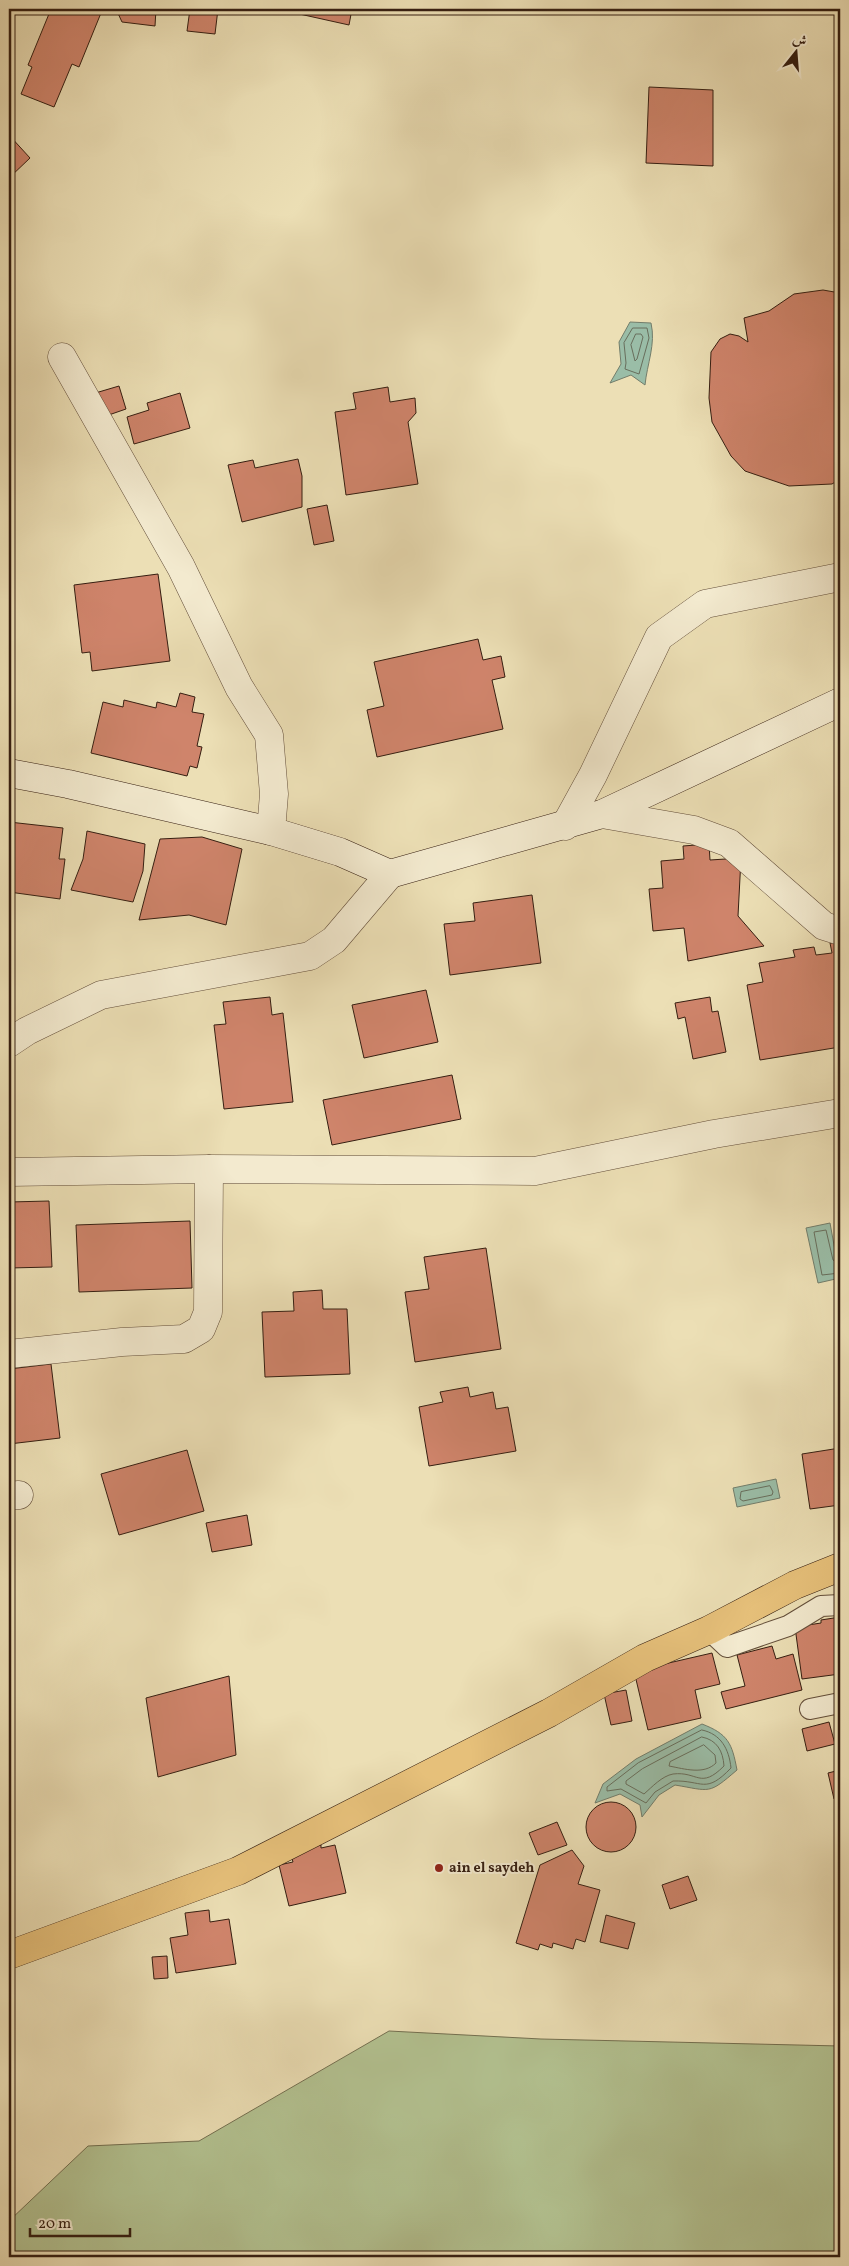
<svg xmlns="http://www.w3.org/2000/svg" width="849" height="2266" font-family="Vollkorn,Amiri,serif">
<rect width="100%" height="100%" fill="#ecdfb5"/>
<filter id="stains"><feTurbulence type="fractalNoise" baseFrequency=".004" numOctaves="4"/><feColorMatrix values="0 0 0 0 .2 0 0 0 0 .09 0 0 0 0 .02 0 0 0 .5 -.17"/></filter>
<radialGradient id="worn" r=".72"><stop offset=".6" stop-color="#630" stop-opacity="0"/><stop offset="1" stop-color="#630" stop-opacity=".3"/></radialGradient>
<path fill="#b3c291" stroke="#747051" d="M389,2031l152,8 299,7v211h-831v-36l79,-75 111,-5z"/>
<path fill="#9abda7" stroke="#727d6b" d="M630,322l21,1c5,21 -4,41 -6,62l-14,-10 -21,8 11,-19 -2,-22z
M830,1223l10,55 -22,5 -12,-55z
M776,1479l4,19 -43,9 -4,-19z
M702,1724c26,10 30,19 35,46 -29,25 -26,21 -62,15l-16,10 -17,22 -2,-12 -20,-11 -25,9 8,-19 33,-25z"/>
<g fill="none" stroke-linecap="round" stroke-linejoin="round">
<path stroke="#686e5c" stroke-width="1" d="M633,328h14l2,10 -10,36 -14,-5 1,-6 -2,-20z
M636,334h5l2,3 -6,22 -2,2 -4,-16z
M840,1264l-7,-4 -7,-30 -12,2 8,43 18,-2
M770,1486l3,6 -1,3 -29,6 -3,-2 1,-7z
M702,1730c19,4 27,19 29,38 -26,27 -28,12 -58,13l-18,11 -9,11 -25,-14 -14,2v-4l31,-24z
M702,1737c15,3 21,14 22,29 -24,24 -26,5 -51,8 -11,2 -21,13 -29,20l-18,-10v-3l16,-12z
M704,1745l11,10 1,8c-12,12 -31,6 -47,3l1,-4z"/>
</g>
<path fill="#cf846b" stroke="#351e11" d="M51,9h40l10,4 -22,54 -7,-3 -18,43 -33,-13 11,-27 -4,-2z
M116,9h40l-1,17 -33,-4z
M190,9h28l-3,25 -28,-3z
M277,9h75l-3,16z
M649,87l64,3v76l-67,-3z
M9,135l21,23 -21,20z
M823,290l17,3v186l-8,5 -43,2 -44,-15 -14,-15 -19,-34 -3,-24 2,-46 9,-13 10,-5 9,2 9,6 -4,-24 25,-7 25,-17z
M119,386l7,23 -26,9 -8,-24z
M388,387l2,15 25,-4 1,15 -8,9 10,62 -72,11 -11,-83 21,-3 -3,-16z
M180,393l10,35 -56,16 -7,-27 22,-7 -2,-7z
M298,459l4,17v31l-60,15 -14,-57 25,-5 2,8z
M327,505l7,36 -20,4 -7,-36z
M158,574l12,87 -78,10 -2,-19 -8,1 -8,-68z
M478,639l5,21 18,-4 4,21 -13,3 11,49 -126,28 -10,-47 17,-4 -10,-44z
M180,693l15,4 -3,15 12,2 -7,32 5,1 -5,21 -7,-2 -3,10 -96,-23 12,-51 20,5 1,-7 32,8 1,-6 19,5z
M9,822l54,6 -4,31h6l-5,40 -51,-7z
M87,831l58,13 -2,27 -10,31 -62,-12 12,-31z
M202,837l40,12 -16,76 -37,-10 -50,5 21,-81z
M709,844l1,16 31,-2 -3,58 26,30 -76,15 -4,-33 -31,3 -4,-42 14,-1 -2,-27 23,-2 -1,-13z
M532,895l9,68 -91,12 -6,-51 31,-3 -2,-18z
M840,942v105l-80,13 -13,-75 16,-3 -4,-19 36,-6 -2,-7 21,-3 2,8 16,-2 -2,-10z
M426,990l12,52 -74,16 -12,-53z
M270,997l2,18 11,-2 10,89 -69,7 -10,-84 12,-1 -3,-22z
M710,997l2,15 6,-1 8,41 -33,7 -8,-42 -7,2 -3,-16z
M452,1075l9,44 -129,26 -9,-45z
M49,1201l3,66 -43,1v-66z
M190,1221l2,67 -113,4 -3,-67z
M486,1248l15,101 -86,13 -10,-70 24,-3 -5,-32z
M322,1290l1,19h24l3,65 -85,3 -3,-65 32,-1 -1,-19z
M51,1364l9,74 -51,6v-75z
M468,1387l2,10 23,-5 3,17 12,-2 8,44 -87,15 -10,-59 24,-5 -3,-10z
M840,1448v57l-30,4 -8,-55z
M187,1450l17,61 -85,24 -18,-61z
M247,1515l5,30 -40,7 -6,-29z
M840,1617v57l-38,5 -7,-52 26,-4v-3z
M772,1646l4,13 17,-5 9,36 -76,19 -5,-17 24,-6 -8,-31z
M712,1653l8,31 -25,6 6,28 -53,12 -14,-59z
M229,1676l7,79 -78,22 -12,-79z
M626,1690l6,31 -21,4 -7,-31z
M829,1722l6,22 -28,7 -5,-22z
M840,1770v28l-6,1 -6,-26z
M586 1827a25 25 0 1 1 50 0a25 25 0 1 1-50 0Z
M557,1822l10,23 -29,10 -9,-22z
M321,1845v3l14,-3 11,48 -57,13 -10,-41 14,-3 -3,-10z
M572,1850l12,16 -6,18 22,6 -15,52 -9,-3 -3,10 -20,-6 -1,5 -12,-4 -2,6 -22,-7 24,-78z
M688,1876l9,24 -27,9 -8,-24z
M209,1910l1,12 19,-3 7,45 -60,9 -6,-35 18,-3 -3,-22z
M606,1915l29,8 -7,26 -28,-7z
M167,1956l1,22 -14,1 -2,-22z"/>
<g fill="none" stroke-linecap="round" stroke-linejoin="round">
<g stroke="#634e3a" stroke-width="22">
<path id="service" d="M709,1630l18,17 61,-21 33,-20 19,-1
M810,1709l30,-6"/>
</g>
<g stroke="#634e3a" stroke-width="29">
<path id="minor" d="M62,357l119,210 58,120 30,48 5,59 -3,37
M602,814l92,16 35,13 95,83 16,5
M565,826l28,-51 66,-138 46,-33 135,-27
M9,1043l18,-12 74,-36 209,-39 24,-16 56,-66
M9,1172l200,-3 326,2 179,-37 126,-21
M9,1354l113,-12 62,-3 17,-10 7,-17 1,-143
M9,1496l10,-1"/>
</g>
<g stroke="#351e11" stroke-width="29">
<path id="secondary" d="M9,773l59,11 203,47 69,21 50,22 212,-60 238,-112"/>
</g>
<g stroke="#351e11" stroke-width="29">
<path id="primary" d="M9,1955l229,-84 311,-158 96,-55 64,-28 86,-45 45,-18"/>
</g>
<use href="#service" stroke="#f3eacf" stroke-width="20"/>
<use href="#minor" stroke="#f3eacf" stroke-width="28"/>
<use href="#secondary" stroke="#f3eacf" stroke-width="28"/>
<use href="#primary" stroke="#e6c07a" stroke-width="28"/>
</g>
<circle fill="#8f2418" stroke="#f3eacf" stroke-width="2" cx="439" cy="1868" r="5"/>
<g text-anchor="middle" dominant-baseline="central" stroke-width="4" stroke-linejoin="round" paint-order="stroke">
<g font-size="14" font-weight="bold" fill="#351e11" stroke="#f3eacf" text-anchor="start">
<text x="449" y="1868">ain el saydeh</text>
</g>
</g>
<rect width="849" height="2266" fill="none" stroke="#ecdfb5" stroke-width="30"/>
<rect x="10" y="10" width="829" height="2246" fill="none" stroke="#351e11" stroke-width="2.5"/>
<rect x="15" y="15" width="819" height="2236" fill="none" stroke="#351e11"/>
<g transform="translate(796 52) rotate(17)" stroke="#f3eacf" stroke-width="4" paint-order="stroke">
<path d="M0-4L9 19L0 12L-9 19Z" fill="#351e11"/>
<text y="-8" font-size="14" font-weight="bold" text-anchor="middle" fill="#351e11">ش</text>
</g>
<path d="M30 2228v8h100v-8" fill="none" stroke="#351e11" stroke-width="2.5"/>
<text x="38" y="2228" font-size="15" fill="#351e11" stroke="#f3eacf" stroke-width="4" paint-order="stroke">20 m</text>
<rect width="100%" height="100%" filter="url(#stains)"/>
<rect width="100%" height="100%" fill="url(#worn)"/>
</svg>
